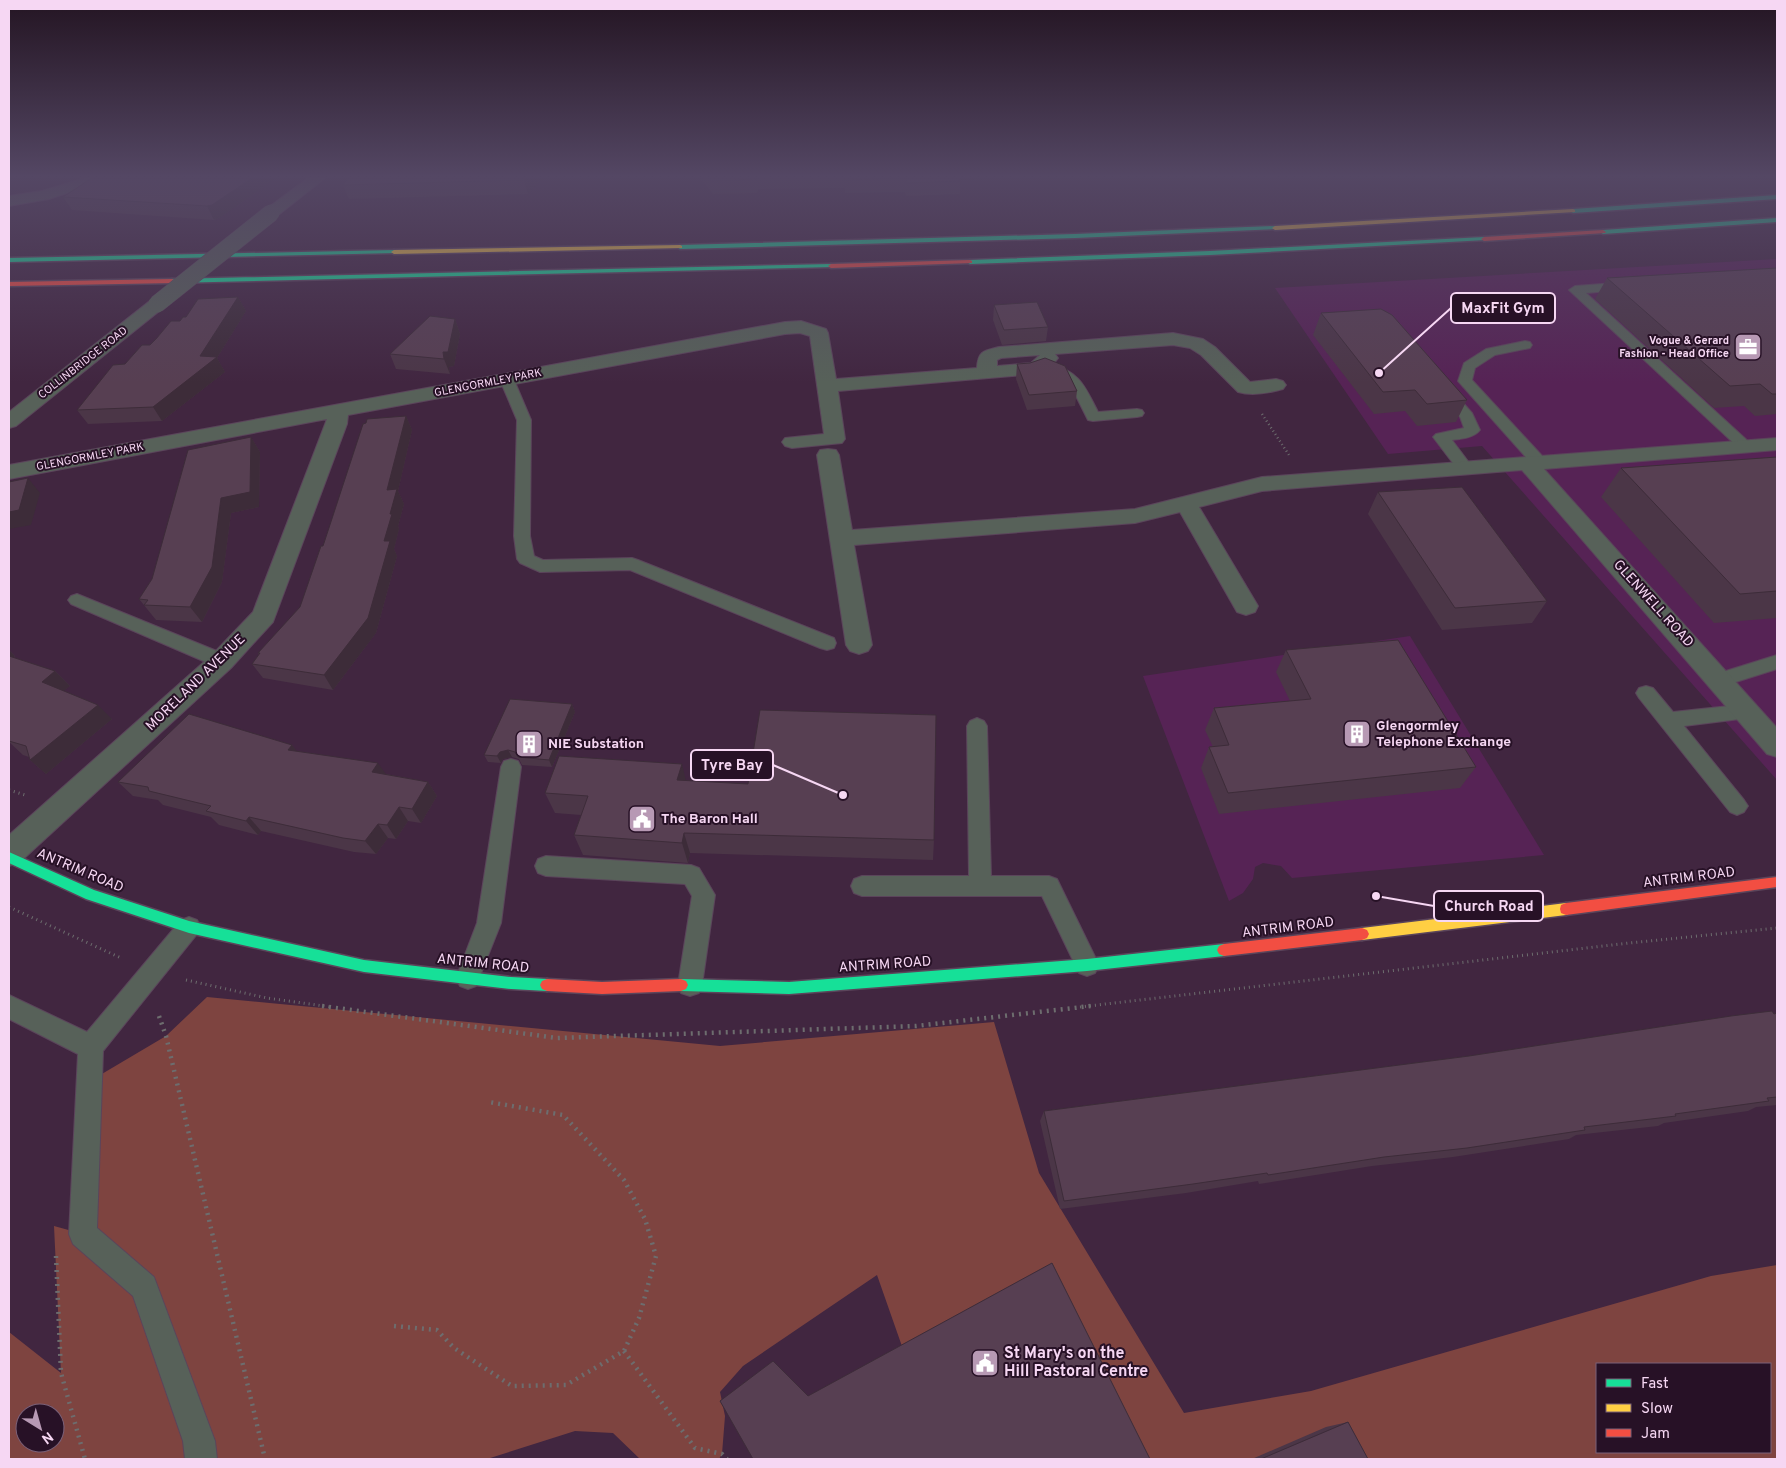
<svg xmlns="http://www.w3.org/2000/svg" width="1786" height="1468" font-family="Overpass,sans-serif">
<rect width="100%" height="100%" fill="#412640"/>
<path fill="#562355" d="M1777,259v521l-295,-334 -94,8 -113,-166z
M1410,636l134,219 -252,23 -11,-12 -18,-3 -8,4 -2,12 -10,14 -14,8 -86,-225z"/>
<path fill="#7e4440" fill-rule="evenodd" d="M207,997l513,49 274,-24 45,151 145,240 127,-22 400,-115 66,-11v194h-641l-232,-107 -27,-77 -134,91 -23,26 5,24 -3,38 -3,5h-79l-27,-26 -38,-2 -88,28h-478v-127l52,41 -7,-147 29,8 7,-153 76,-45zM1597,1364h173v88h-173zM25,1413h30v30h-30z"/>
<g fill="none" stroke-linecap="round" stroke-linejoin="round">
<g stroke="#5b455b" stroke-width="2">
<path id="lane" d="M1629,282l4,1 2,3 -2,3 -47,4 164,150 3,3 -3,3h-10l-171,-159 6,-4z
M1525,341l5,1 2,3 -2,3 -35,7 -20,13 -3,12 73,79 2,3 -2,3h-12l-75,-84 6,-18 22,-14z
M1047,363c32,8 37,21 51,49l39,-3 5,1 2,3 -2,3 -5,1 -44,4 -5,-1 -17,-34 -7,-7 -22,-9 -2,-3 2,-3z
M507,376l5,1 2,3 17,40 -1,116 4,20 9,4 89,-2 6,2 196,78 2,5 -2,5 -7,2 -7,-2 -190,-78 -90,2 -20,-9 -3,-4 -3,-23 3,-116 -17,-40 2,-3z
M1443,385l5,1 24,27 8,17c-6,8 -19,9 -28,10l21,28 -2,3h-12l-26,-34 3,-3 28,-6 -4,-11 -24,-28 2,-3z
M77,594l152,62 2,5 -2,5 -7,2 -7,-2 -144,-62 -3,-4 3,-4z
M1777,655v14l-57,18 -7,-2 -3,-5 3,-5z
M1646,686l7,2 20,24 75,-8 7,2 3,5 -3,5 -7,2 -64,8 60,74 4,6 -4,6 -7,3 -7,-3 -91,-114 -3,-5 3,-5z
M977,718l7,3 3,5 4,150h58l8,3 42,86 -4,8 -8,3 -8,-3 -37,-77h-180l-8,-3 -3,-7 3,-7 8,-3h107l-2,-150 3,-5z
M511,759l7,2 3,6 -20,156 -25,63 -8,3 -8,-3 -4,-8 21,-55 24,-156 3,-6z
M546,856l145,9 8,3 16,27 -13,90 -3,8 -9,3 -9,-3 -3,-8 14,-89 -7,-12 -139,-8 -8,-3 -3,-7 3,-7z
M189,917l8,3 4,7 -4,7 -94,117 -6,177 57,49 61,164 2,18h-32l-2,-18 -50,-145 -60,-52 -4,-10 9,-180 -69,-35v-24l78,37 94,-112z"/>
</g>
<g stroke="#5b455b" stroke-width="2">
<path id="street" d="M85,178h21l-3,3 -54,18 -40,7v-10l33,-5z
M308,178h17l-48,38h-12l-2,-3 2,-3z
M157,299l6,1 3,4 -3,4 -147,118 -7,2v-16l142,-112z
M801,321l25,8 2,4 8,46 141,-11c1,-17 6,-17 22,-21l174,-14 30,6 12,8 35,35 26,-3 7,2 3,4 -3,4c-14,4 -31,7 -45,3l-37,-37 -11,-7 -17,-3 -118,9 3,4 -9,11 -14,5 -197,17 7,48 -3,4 -50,5 -7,-2 -3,-4 3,-4 39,-4 -14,-98 -10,-3 -15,1 -437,81 -1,9 -74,198 -42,46 -211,194 -11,4v-31l204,-181 40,-42 74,-193 -318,60v-14l776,-143zM1040,355l-9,8 -34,3v-6l4,-2z
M1777,438v12l-233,19 233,259v29l-10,-3 -245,-284 -260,21 -63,16 59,99 -3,6 -9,3 -9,-3 -57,-100 -45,11 -281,22 18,100 -4,6 -9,3 -9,-3 -4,-6 -29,-190 3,-5 8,-1 8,1 3,5 13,75 283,-21 127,-32z"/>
</g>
<g stroke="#5b455b" stroke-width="3">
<path id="fast" d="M1777,195v4l-204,14 -3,-2 3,-2z
M1777,218v4l-174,12 -3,-2 3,-2z
M1275,226l2,1v2l-202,9 -395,11 -3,-2 3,-2 395,-11z
M1484,237l2,1v2l-276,15 -240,9 -3,-2 3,-2 240,-9z
M394,250l3,2 -1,1 -387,9v-4z
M831,264l2,1v2l-661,16 -4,-2 4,-2z
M9,852l85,38 95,31 175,39 147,17 36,2 5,2 2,4 -2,4 -5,2 -36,-2 -147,-17 -175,-39 -103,-34 -77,-36z
M1224,944l5,2 2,4 -2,4 -5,2 -137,15 -298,23 -108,-3 -5,-2 -2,-4 2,-4 5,-2 108,3 298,-23z"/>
</g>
<g stroke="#5b455b" stroke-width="3">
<path id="slow" d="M1573,209l2,1v2l-300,18 -3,-2 3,-2z
M680,245l2,1v2l-288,6 -3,-2 3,-2z
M1566,903l5,2 1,4 -1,4 -5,2 -204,25 -5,-2 -2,-4 2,-4 5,-2z"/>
</g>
<g stroke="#5b455b" stroke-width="3">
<path id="jam" d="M1603,230l3,2 -1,1 -121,8 -3,-2 3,-2z
M970,260l2,1v2l-141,5 -3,-2 3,-2z
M172,279l4,2 -1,2 -166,3v-4z
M1777,877v10l-211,28 -5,-2 -1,-4 1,-4 5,-2z
M1362,928l5,2 2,4 -2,4 -5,2 -138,16 -5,-2 -2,-4 2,-4 5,-2z
M547,979l55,3 79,-3 5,2 2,4 -2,4 -5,2 -79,3 -55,-3 -5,-2 -2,-4 2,-4z"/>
</g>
<path stroke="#6d6d6e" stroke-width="2.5" stroke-dasharray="1 3" stroke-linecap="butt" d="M1262,414l27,41"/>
<path stroke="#6d6d6e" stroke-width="3" stroke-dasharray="1 4" stroke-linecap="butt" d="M9,790l16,5
M9,907l112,51
M186,980l81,18 64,9
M1080,1007l549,-64 148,-15"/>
<path stroke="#6d6d6e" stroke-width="4.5" stroke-dasharray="2 5" stroke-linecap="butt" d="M322,1006l235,32 359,-12 175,-20
M159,1016l7,20 99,423
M56,1256l5,117 24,86
M394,1326l43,4 17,18 58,38 54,-1 58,-34 15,-33 17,-62 -11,-37 -21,-39 -61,-65 -74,-13
M624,1351l71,97 27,6 5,5"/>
<use href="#lane" fill="#576159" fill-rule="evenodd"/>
<use href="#street" fill="#576159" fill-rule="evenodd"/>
<use href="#fast" fill="#16e098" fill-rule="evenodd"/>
<use href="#slow" fill="#ffcf43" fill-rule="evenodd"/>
<use href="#jam" fill="#f24e42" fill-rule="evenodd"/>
<g stroke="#5b455b" stroke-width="18" stroke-linecap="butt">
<path id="street-bridge" d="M157,304l114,-91"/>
</g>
<use href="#street-bridge" stroke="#576159" stroke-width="17"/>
</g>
<path fill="#4b3647" d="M33,178h44l-43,1z
M277,178l-58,40 -5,2 -142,-10 -9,-13z
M543,178l-15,16 -179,5 -6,-14z
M700,178h294l-34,3v13l-54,2 -1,-4 -60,1v-5l-87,1 -1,4 -44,1z
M1777,268v146l-22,2 -11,-10 -30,2 -119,-109 12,-21z
M238,297l8,14 -29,47 8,14 -63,49 -74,3 -11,-14 73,-65 36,-28z
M994,305l54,22 -2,14 -44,4 -9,-25z
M1321,313l146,87 -11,22 -39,4 -12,-15 -31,3 -61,-79z
M455,319l5,15 -6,32 -5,1 1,7 -54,-5 -6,-15z
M1017,364l60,27 -2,15 -48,4 -11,-31z
M406,416l6,14 -14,61 6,13 -6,22 1,3 -5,20 3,7 -21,77 -43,57 -70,-12 -11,-14 7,-9 -1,-2 42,-46 23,-61z
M251,437l9,15 -1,55 -28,6 -9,69 -20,40 -46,-2 -17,-21z
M1777,457v161l-63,5 -113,-126 20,-29z
M1378,492l169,109 -15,22 -90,7 -74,-116z
M9,650l6,6 -2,2 42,13 15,15 -7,5 49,28 -66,55 -16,-14 -1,-3 -6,-2 -14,-13z
M1286,650l190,117 -16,21 -241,26 -18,-46 8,-21h4l-8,-17 9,-22 76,-7 -14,-29z
M572,704l3,8 -23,55 -30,-2 -3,-6 -7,-2 -9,2 -2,4 -13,-1 -4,-7z
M292,745l4,6 90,23 42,8 9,14 -16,27 -13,-2 -12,18 -8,-1 -12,16 -22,-2 -93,-21 -3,4 -39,-10 -8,-8 -48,-12 -5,-5 -25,-4 -15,-14z
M686,780l248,60 -1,20 -243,-7 -2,10 -105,-8 -9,-20 7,-20 -26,-2 -10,-20z
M1777,1013v92l-21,2 -8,4 -84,12 -6,3 -82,9 -7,4 -116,18 -81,9 -113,18 -1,-3 -72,12 -126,16 -20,-88 4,-10 425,-55z
M1348,1422l20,37h-116l74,-32z"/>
<path fill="#3d2c39" d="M252,178h25l-58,40 -5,2 -7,-14z
M527,178h16l-15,16 -4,-14z
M957,178h37l-37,3z
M238,297l8,14 -29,47 8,14 -63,49 -9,-14 47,-51z
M455,319l5,15 -6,32 -5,1 1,7 -6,-15 -1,-7z
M406,416l6,14 -14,61 6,13 -6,22 1,3 -5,20 3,7 -21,77 -43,57 -9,-15 60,-134 6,-27 -3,-24z
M251,437l9,15 -1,55 -28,6 -9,69 -20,40 -12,-15 31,-109z
M28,478l12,15 -9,32 -22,4v-17z
M9,650l6,6 -6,5z
M55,671l15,15 -14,11 -14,-15z
M572,704l3,8 -23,55 -3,-7z
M98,705l14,14 -66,55 -16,-14z
M292,745l11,14 -15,-9z
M508,750l4,7 -9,2 -2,4 -4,-7 3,-4z
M378,763l10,14 -16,-5z
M682,764l5,21 -10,-5z
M428,782l9,14 -16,27 -9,-14z
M399,807l9,14 -12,18 -9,-14z
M249,817l12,14 -3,4 -12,-14z
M378,824l10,14 -12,16 -11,-13z
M684,833l6,20 -2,10 -6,-20z"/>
<path fill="#573f52" stroke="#3d2c39" d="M92,178h160l-40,27 -5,1 -144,-9z
M348,178h179l-3,2 -181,5z
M709,178h47v1l-45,2z
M844,178h115l1,3 -54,2v-5l-62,2z
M1777,268v126h-5l-12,-10 -30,2 -123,-108z
M238,297l-38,59 17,1 -64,50 -76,3 36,-45 12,-1 17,-19h8l6,-6 15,-18h9l3,-4h3l12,-18z
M1037,302l11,25 -44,3 -10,-25z
M1381,309l11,6 75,85 -40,4 -12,-14 -32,2 -62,-79z
M430,316l25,3 -7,33h-5l1,7 -54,-5z
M1045,358l20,8 12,25 -48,4 -12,-31 13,-1z
M406,416l-19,74 10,-1 -7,25h2l-8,27h6l-22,77 -44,57 -72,-11 8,-11h-2l42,-46 21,-61h2l40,-122 3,-1 1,-4z
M251,437l-1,55 -29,6 -9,69 -22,40 -46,-2 4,-5 -9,-1 13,-20 36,-129z
M1777,457v134l-37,3 -119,-126z
M28,478l-9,32 -10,2v-30z
M1462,487l85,114 -92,7 -77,-116z
M1398,640l78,127 -248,26 -19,-46 20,-2 -15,-37 97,-9 -25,-49z
M9,656l46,15 -13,11 56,23 -68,55 -4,-14 -17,-5z
M510,699l62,5 -23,56 -31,-3 -3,-5 -7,-2 -8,2 -3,4 -13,-1z
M760,710l176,5 -2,125 -250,-7 -2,10 -108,-8 14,-39 -43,-3 14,-37 123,8 -5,16 71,4z
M189,714l103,31 -4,5 90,13 -6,9 56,10 -16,27 -13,-2 -12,18 -9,-1 -13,17 -22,-3 -94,-21 -3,4 -40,-10 5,-5 -62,-15 -1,-4 -30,-5z
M1772,1011l2,3 3,-1v84l-10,1 2,3 -94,13 1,2 -92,11 1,3 -118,18 -83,9 -116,18 -1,-2 -74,11 -129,17 -20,-90 425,-55 262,-40z
M1052,1263l98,196h-397l-33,-58 53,-40 35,35z
M1348,1422l20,37h-107z"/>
<linearGradient id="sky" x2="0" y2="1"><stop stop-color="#241523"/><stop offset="0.46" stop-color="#544764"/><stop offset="1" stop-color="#544764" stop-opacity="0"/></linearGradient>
<rect width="1786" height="383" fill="url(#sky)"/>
<defs>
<g id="office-square" transform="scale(1.4375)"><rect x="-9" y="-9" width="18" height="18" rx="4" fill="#b799b4" stroke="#271126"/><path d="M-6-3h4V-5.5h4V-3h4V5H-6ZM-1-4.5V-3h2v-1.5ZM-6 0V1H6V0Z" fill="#fff"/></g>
<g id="building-square" transform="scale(1.4375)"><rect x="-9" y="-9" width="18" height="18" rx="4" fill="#b799b4" stroke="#271126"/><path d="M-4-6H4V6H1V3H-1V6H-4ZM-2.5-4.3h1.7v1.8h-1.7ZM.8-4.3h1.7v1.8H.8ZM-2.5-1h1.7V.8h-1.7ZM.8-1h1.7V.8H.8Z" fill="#fff"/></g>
<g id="civic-square" transform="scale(1.4375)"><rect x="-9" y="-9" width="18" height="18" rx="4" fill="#b799b4" stroke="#271126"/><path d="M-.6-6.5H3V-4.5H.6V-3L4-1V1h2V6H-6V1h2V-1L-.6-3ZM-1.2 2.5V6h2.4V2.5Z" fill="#fff"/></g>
</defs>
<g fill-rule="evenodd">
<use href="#office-square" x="1748" y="347"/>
<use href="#building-square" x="1357" y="734"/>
<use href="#building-square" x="529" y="744"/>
<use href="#civic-square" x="642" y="819"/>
<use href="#civic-square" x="985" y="1363"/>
</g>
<g text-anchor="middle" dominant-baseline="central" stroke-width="4" stroke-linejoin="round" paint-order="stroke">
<g font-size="11" font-weight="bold" fill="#f6d7f3" stroke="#271126" text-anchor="end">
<text x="1729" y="341">Vogue &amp; Gerard<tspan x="1729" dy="13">Fashion - Head Office</tspan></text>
</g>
<g font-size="11" fill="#f6d7f3" stroke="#271126">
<text transform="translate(83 363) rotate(-38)">COLLINBRIDGE ROAD</text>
<text transform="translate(488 383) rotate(-11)">GLENGORMLEY PARK</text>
<text transform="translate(90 457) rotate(-11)">GLENGORMLEY PARK</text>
</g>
<g font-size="14" fill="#f6d7f3" stroke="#271126">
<text transform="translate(1653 604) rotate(48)">GLENWELL ROAD</text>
<text transform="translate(196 683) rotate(-44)">MORELAND AVENUE</text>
<text transform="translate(80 871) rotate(23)">ANTRIM ROAD</text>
<text transform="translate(1689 878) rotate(-7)">ANTRIM ROAD</text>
<text transform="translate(1288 928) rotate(-7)">ANTRIM ROAD</text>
<text transform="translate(483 964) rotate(6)">ANTRIM ROAD</text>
<text transform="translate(885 965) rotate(-4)">ANTRIM ROAD</text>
</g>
<g font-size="14" font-weight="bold" fill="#f6d7f3" stroke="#271126" text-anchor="start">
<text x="1376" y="726">Glengormley<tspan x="1376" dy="16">Telephone Exchange</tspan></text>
<text x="548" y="744">NIE Substation</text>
<text x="661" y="819">The Baron Hall</text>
</g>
<g font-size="16" font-weight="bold" fill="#f6d7f3" stroke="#271126" text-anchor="start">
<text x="1004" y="1354">St Mary's on the<tspan x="1004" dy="18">Hill Pastoral Centre</tspan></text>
</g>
</g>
<path fill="none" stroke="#f6d7f3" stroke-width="2" d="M1379 373L1451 308M843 795L773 765M1376 896L1434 906"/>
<g fill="#f6d7f3" stroke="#271126" stroke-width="2">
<circle cx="1379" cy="373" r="5"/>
<circle cx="843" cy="795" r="5"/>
<circle cx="1376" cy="896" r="5"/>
</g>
<g fill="#271126" stroke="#f6d7f3" stroke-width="2">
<rect x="1451" y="293" width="104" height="30" rx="5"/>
<rect x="691" y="750" width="82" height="30" rx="5"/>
<rect x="1434" y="891" width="109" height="30" rx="5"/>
</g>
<g font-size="15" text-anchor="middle" font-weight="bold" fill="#f6d7f3">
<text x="1503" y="313">MaxFit Gym</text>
<text x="732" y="770">Tyre Bay</text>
<text x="1489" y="911">Church Road</text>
</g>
<rect width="1786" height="1468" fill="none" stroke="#f6d7f3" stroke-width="20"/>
<rect x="1596" y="1363" width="175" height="90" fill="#271126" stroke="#7a6078"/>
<rect x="1606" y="1379" width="25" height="8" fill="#16e098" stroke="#7a6078"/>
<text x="1641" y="1388" font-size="15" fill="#f6d7f3">Fast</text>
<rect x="1606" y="1404" width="25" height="8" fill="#ffcf43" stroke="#7a6078"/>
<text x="1641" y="1413" font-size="15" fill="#f6d7f3">Slow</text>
<rect x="1606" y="1429" width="25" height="8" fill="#f24e42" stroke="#7a6078"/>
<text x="1641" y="1438" font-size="15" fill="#f6d7f3">Jam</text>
<g transform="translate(40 1428) rotate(143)"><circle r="24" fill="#271126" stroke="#7a6078"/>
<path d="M0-4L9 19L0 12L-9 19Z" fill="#b799b4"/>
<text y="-8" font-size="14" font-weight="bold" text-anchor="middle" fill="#f6d7f3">N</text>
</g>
</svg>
